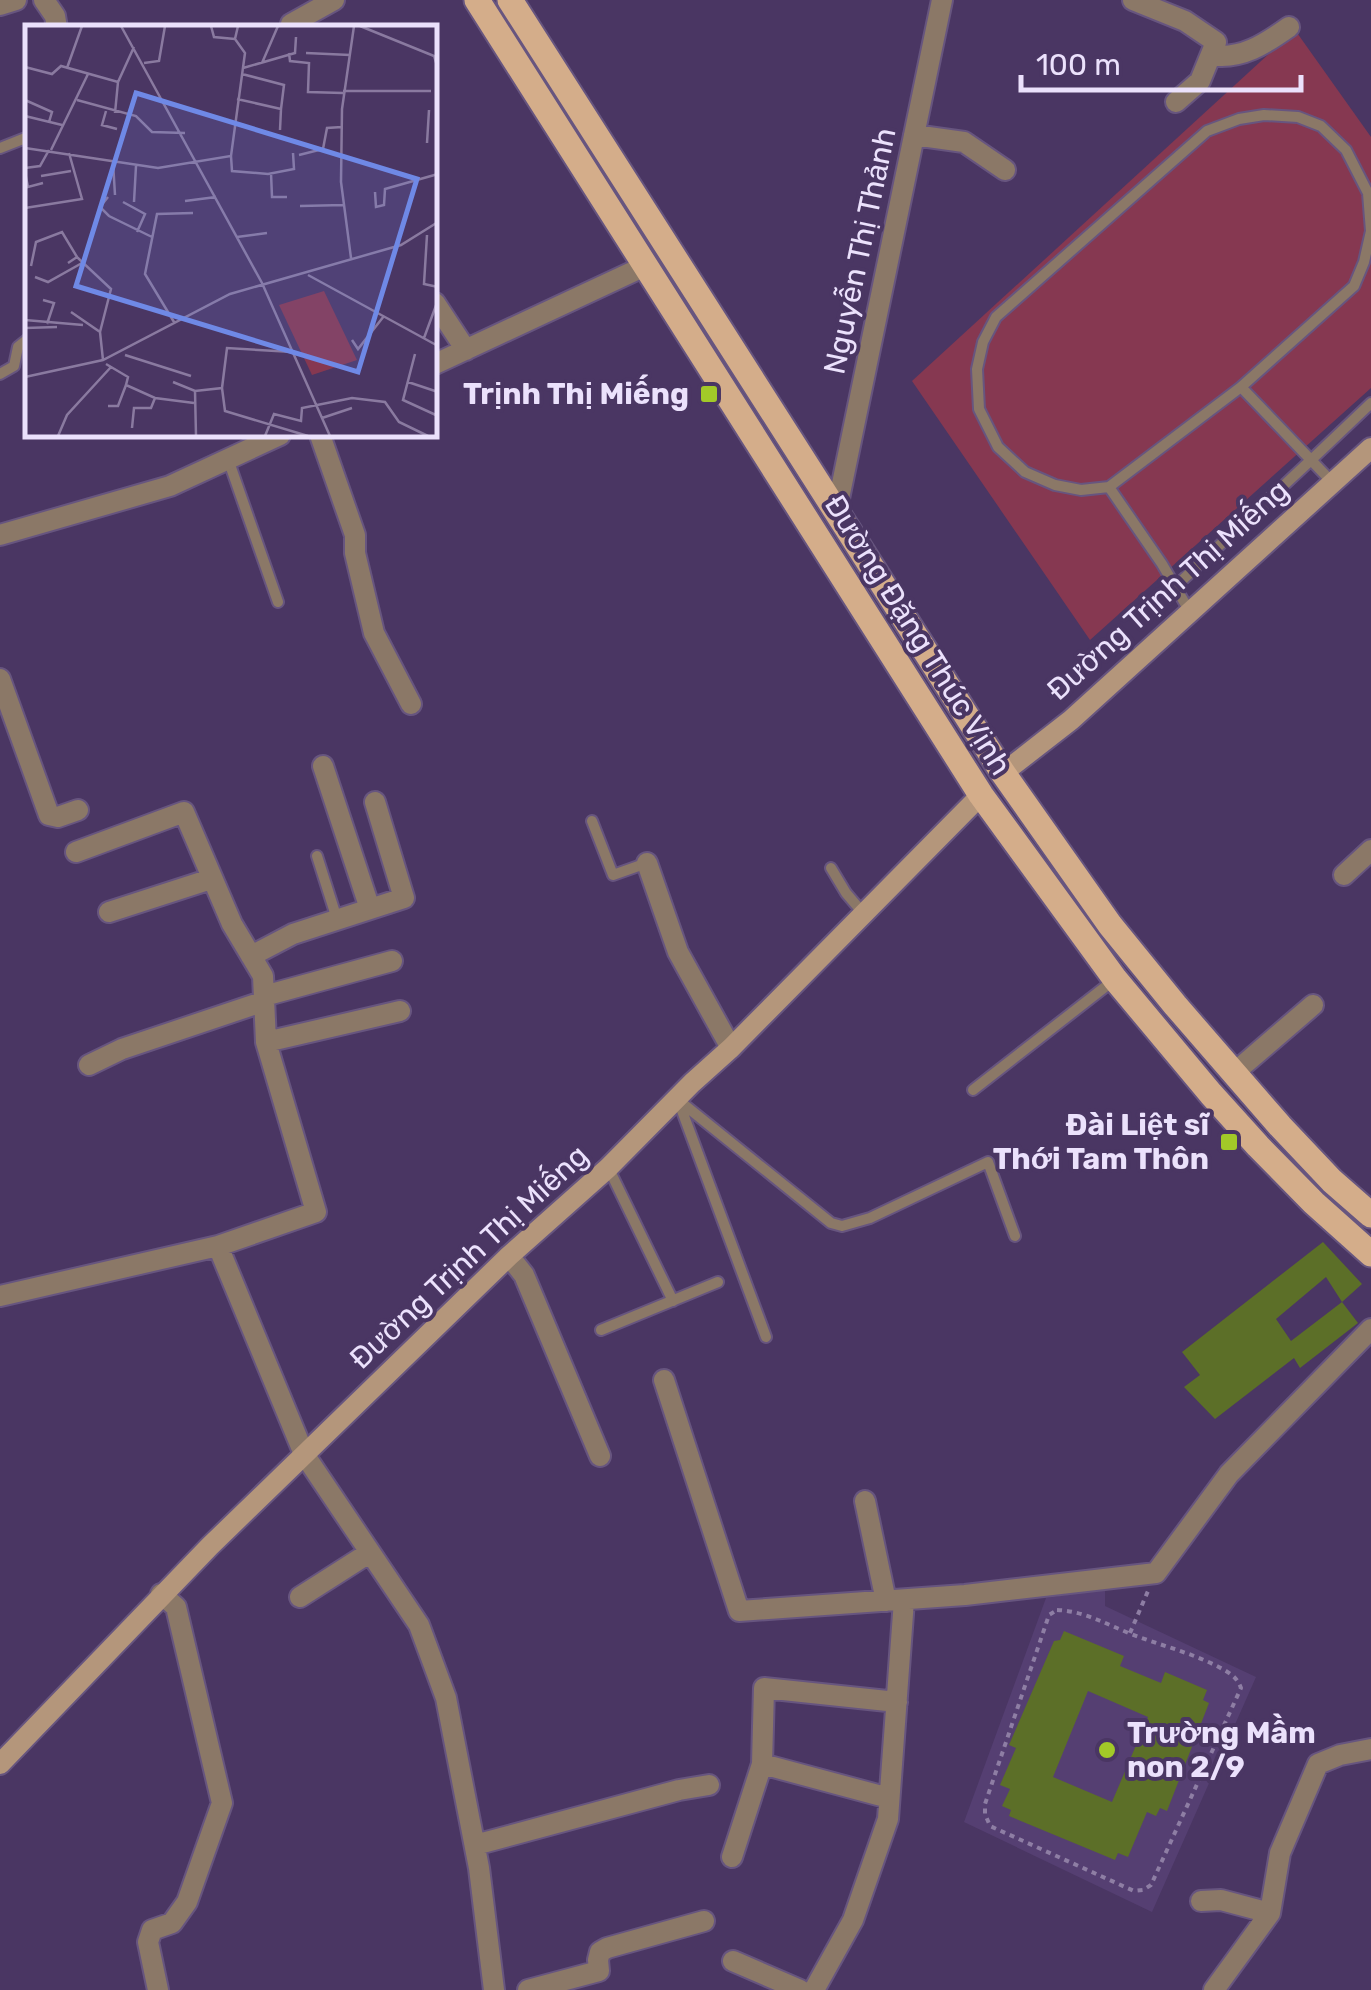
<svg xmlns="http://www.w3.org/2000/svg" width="1371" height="1990" font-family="Rubik,sans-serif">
<rect width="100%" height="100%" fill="#4a3663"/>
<path fill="#553f72" d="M1105,1589v17l151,71 -104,235 -188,-90 82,-224z"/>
<path fill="#863851" d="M1295,30l76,107v251l-281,252 -178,-259z"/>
<path fill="#5c6f28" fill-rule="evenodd" d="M1323,1242l39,42 -20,18 16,21 -58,45 -6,-10 -79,61 -31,-32 16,-12 -18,-23zM1326,1277l16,25 -51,39 -15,-22z
M1064,1631l60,25 -4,10 41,17 4,-11 42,18 -4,10 6,3 -42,108 -7,-3 -4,8 -9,-4 -19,45 -10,-4 -3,7 -106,-44 2,-6 -9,-4 8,-17 -10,-4 16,-37 -7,-3 45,-104 6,-1zM1088,1691l60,26 -36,85 -59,-25z"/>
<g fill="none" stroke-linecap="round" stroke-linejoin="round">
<g stroke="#67557f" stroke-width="14">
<path id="lane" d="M0,148l28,-11
M0,374l14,-8 4,-19 10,-8
M1241,387l-132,100 -28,3 -26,-5 -30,-13 -27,-25 -19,-38 -2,-40 6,-27 13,-25 211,-186 32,-12 25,-4 34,2 23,9 25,24 22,43 3,38 -7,31 -10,24 -113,101 70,73 60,-57
M228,459l50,143
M1109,487l53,77 28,48
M1176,586l135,-126 21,22
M592,821l21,54 34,-12
M317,856l20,63
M831,868l15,25 17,20
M973,1090l141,-110
M677,1099l154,124 11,3 28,-8 118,-56 27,74
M678,1100l88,237
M609,1169l64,132
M601,1330l117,-48"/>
</g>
<g stroke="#67557f" stroke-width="24">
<path id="street" d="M44,0l11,16 2,12
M1133,0l52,21 31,21 -16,39 -24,21
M0,5l16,-5
M291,24l43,-24
M1211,55c30,5 54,-11 78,-28
M914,135l50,7 41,28
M435,303l31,47
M435,364l210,-98
M320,435l35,100v18l19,80 37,71
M836,513l106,-513
M0,535l170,-49 110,-51
M0,679l49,136 9,2 20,-7
M323,766l47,143
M76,852l108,-40 48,112 31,52 3,66 50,170 -98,34
M647,863l31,89 53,96
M1344,875l27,-25
M109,912l102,-33
M251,956l42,-22 111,-36 -29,-96
M264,996l128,-35
M266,1042l134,-31
M89,1065l33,-16 143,-48
M1234,1073l79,-68
M509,1256l15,19 76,181
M0,1296l218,-50 86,208 115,171 27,73 33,170 15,122
M664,1380l75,231 226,-16 191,-22 73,-99 142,-145
M865,1501l21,100
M300,1597l69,-44
M762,1764l127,34
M475,1845l204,-55 30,-5
M732,1857l30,-93 2,-76 133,14
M1201,1901l20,-1 49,13
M733,1961l67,29
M158,1990l-10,-48 4,-12 20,-7 15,-21 35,-99 -46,-196 -15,-13
M528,1990l71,-19 -1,-11 2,-8 7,-4 97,-27
M814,1990l39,-70 35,-101 16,-219
M1214,1990l56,-77 10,-60 38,-89 22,-9 31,-6"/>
</g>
<g stroke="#67557f" stroke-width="24">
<path id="secondary" d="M1003,773l68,-53 300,-272
M0,1764l210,-218 299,-290 99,-88 84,-85 39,-35 250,-253"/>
</g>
<g stroke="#67557f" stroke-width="29">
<path id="primary" d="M477,0l504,795 134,184 96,115 47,52 56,57 57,51
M510,0l493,773 107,152 65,80 105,121 52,55 39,34"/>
</g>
<path stroke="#8e7ea4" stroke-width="4" stroke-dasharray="5 5" stroke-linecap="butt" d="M1057,1610c27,1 49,14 74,24 31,12 66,20 95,37 8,5 12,9 15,17l-90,197 -8,5 -9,1 -144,-65 -5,-12v-10l64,-189z
M1130,1633l18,-42"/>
<use href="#lane" stroke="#8b7867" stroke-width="10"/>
<use href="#street" stroke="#8b7867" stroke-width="20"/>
<use href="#secondary" stroke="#b4967b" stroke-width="20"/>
<use href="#primary" stroke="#d4ad8a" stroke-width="25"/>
</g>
<g fill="#a2c928" stroke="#4a3663" stroke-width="4">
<rect x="699" y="384" width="20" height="20" rx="5"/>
<rect x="1219" y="1132" width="20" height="20" rx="5"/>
<circle cx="1107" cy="1750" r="10"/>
</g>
<g text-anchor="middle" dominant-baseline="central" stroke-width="8" stroke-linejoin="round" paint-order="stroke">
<g font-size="30" fill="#ebe1fc" stroke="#4a3663">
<text transform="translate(860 251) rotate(-78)">Nguyễn Thị Thảnh</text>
<text transform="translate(1168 590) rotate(-42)">Đường Trịnh Thị Miếng</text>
<text transform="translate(918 635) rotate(58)">Đường Đặng Thúc Vịnh</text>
<text transform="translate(469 1257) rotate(-43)">Đường Trịnh Thị Miếng</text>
</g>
<g font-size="30" font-weight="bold" fill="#ebe1fc" stroke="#4a3663" text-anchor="end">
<text x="689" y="394">Trịnh Thị Miếng</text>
<text x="1209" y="1125">Đài Liệt sĩ<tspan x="1209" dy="34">Thới Tam Thôn</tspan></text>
<text x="1127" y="1733" text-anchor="start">Trường Mầm<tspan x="1127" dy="34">non 2/9</tspan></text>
</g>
</g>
<g transform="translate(25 25)">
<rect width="412" height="412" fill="#4a3663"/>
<path d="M299,266l33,69 -45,15 -33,-70z" fill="#863851"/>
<path fill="none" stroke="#8a7aa0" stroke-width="2.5" d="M96,1l141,257 68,153M186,1l3,11 21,2M335,1l74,30 4,13M264,28l1,8 19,2 -1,29 35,1M281,28l44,2M119,38l15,-2 6,-35M237,38l16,-37M0,42l27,7 9,-8 57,16 16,-35M42,43l15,-42M218,43l52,-15 1,-16M217,49l42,11 -3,24M318,66h88M212,74l44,10 -1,21M0,75l27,12 -3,10M52,75l59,16 16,16 33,1M81,86l-4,14 15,4M90,88l3,-31M0,91l37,9M402,118l2,-33M0,123l133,20 73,-12 14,-103 -10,-14 3,-13M26,125l37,-76M274,130l24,-6 4,-21 15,-1M206,131l1,15 36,3 26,-5 -1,-16M88,137l2,33M0,143l15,-2 9,-16M0,147l3,15 15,-4M246,148l1,24h15M16,151l30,-5M350,167l1,15 8,-2 1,-16 53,-15M83,172l-8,10 9,9 43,21M160,176l31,-4M98,177l22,12 -8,18M109,177l2,-36M275,181l44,-1M0,183l57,-9 -13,-46M402,210l-3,49 14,3M212,212l30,-4M326,233l-10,-76 1,-73 12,-83M43,238l9,-6 34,32 -11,43M6,241l5,-24 26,-10 15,25M283,250l130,71M10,252l13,5 34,-19M18,275l11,3 -7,21M46,287l29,20 3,28M0,295l58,5M149,297l-29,-48 12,-60 36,-1M0,303l32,-1M399,313l14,-38M327,315l6,9 26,-33M390,329l-12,46 35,16M100,330l66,21M81,339l22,13 -2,8 29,13 39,5M0,352l78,-17 127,-66 171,-49 37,-23M148,357l22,9 27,-3 5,-40 66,4M383,357l30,10M197,363l3,23 83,25M170,366l1,45M83,381h10l8,-21M297,393l30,-10M107,403l2,-20h17l4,-10M33,411l9,-21 44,-48M240,411l9,-22 27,7 1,-13 50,-10 33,4 14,20 29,14"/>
<path fill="#6f89e6" fill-opacity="0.15" stroke="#6f89e6" stroke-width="5" d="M111,68l281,86 -59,193 -282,-86z"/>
<rect width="412" height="412" fill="none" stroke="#ebe1fc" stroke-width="5"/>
</g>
<path d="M1021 75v15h280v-15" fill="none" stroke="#ebe1fc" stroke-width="5"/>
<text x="1036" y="75" font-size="30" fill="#ebe1fc" stroke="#4a3663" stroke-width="8" paint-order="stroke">100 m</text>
</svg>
